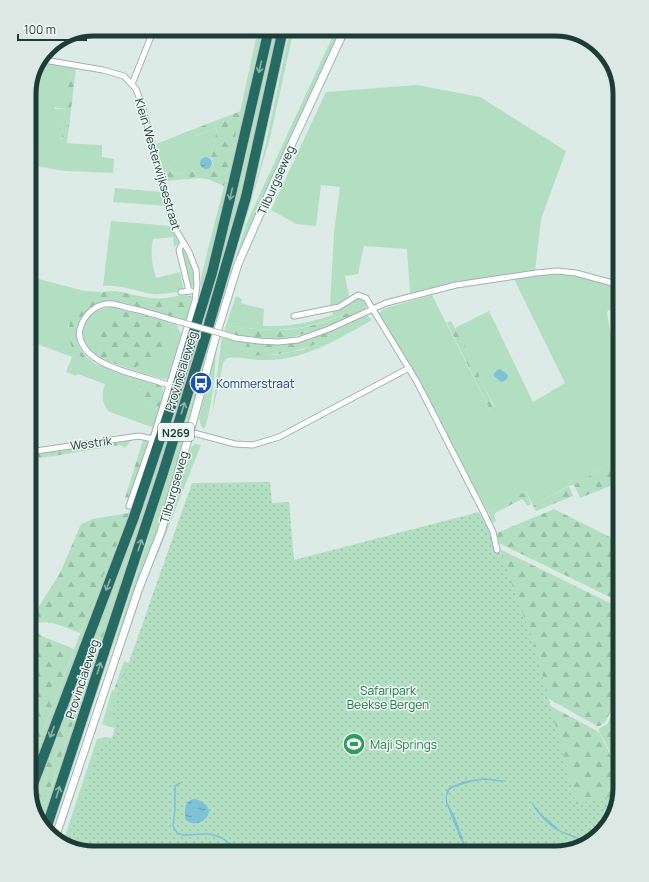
<svg xmlns="http://www.w3.org/2000/svg" width="649" height="882" font-family="Manrope,sans-serif">
<defs>
<pattern id="forest-firs" width="22" height="20" patternUnits="userSpaceOnUse"><rect width="22" height="20" fill="#b2dfc2"/><path d="M5 1l3.5 6h-7zM16 11l3.5 6h-7z" fill="#99c0a7"/></pattern>
<pattern id="park-dots" width="8" height="8" patternUnits="userSpaceOnUse"><rect width="8" height="8" fill="#b2dfc2"/><path d="M2 2h.1M6 6h.1" fill="none" stroke="#99c0a7" stroke-width="1.8" stroke-linecap="round"/></pattern>
<pattern id="water-ripples" width="26" height="14" patternUnits="userSpaceOnUse"><rect width="26" height="14" fill="#7dc2d7"/><path d="M2 4q2-2 4 0t4 0M15 11q2-2 4 0t4 0" fill="none" stroke="#669faf"/></pattern>
</defs>
<rect width="100%" height="100%" fill="#ddebe6"/>
<path fill="#b2dfc2" d="M258,29h7l-48,204 -18,70 2,-14v-12l23,-91z
M274,29h7l-14,64 -42,168 -116,370 -12,-4 43,-113 26,-80 65,-219 15,-59z
M290,29h4l-3,13 -21,96 -20,68 15,-59z
M336,29h6l-103,228 -16,43 23,-76z
M43,62l28,6 -5,34 -14,-2 3,9h10l-4,34 41,2v12l12,2 -1,14 -48,-2 -30,-5 4,-15 -10,-3v-59z
M417,85l63,12 86,54 -25,68 -6,52 -66,9 -59,14 -3,-45 -43,-3 -6,28 -13,2 4,20 -9,8 -10,2 4,-74 6,-45 -19,-2 -5,41 -20,-2 -25,-14 55,-118z
M217,128l-6,30 -3,-1h-5l-3,6 3,5 -5,3 -26,3 -3,-9 -8,1 -5,-22 38,-15 2,7z
M115,188l47,4 4,14 -53,-4z
M111,221l61,5 7,17 -5,4 -1,-10 -20,2c-3,13 -1,26 3,39l24,-6 4,19c-11,1 -21,4 -32,3 -16,-3 -32,-10 -49,-8z
M183,249c8,10 11,23 11,36l-2,2h-2l-10,-36z
M553,274c23,0 46,6 67,14v20l-12,3 -1,1 4,25 7,19 2,-1v102l-46,28 -6,1 -35,20 -7,-15 -38,21 -64,-120 -46,-78 5,-5 49,-14 60,119 2,-8 -39,-78 34,-17 44,91 32,-19 -51,-104z
M31,277l54,14 17,1 -14,6 -20,28 15,31h3l10,7 45,15 4,22 15,6 -6,21 -44,-16c-8,-6 -9,-19 -5,-27l-1,-1 -26,-10 -2,2 -10,-4 6,-15 -43,-16v-60z
M236,296l6,3 -1,4 2,1 21,5 -1,17c25,1 46,-3 70,-11l-1,-4 13,-4 14,-9 7,3v6l-2,3 -8,4 -2,-3h-2c-47,19 -68,23 -118,15l-5,1 -3,5 -2,-1z
M112,307l9,2c-14,7 -26,19 -24,36 0,7 0,10 5,14 -29,-17 -24,-48 10,-52z
M364,315h3l5,5c-34,19 -70,42 -111,40 -8,0 -26,-4 -33,-2 -3,1 -3,3 -5,5l-11,52 10,-78 25,5 -2,13h30l27,-5 25,-11 23,-17z
M170,322l10,19 -9,34 -3,4 -8,-1 -27,-8 7,-6 5,-1z
M216,347c-1,27 -3,55 -11,81h-2l-2,-2 -2,-8z
M209,348l-28,109 -24,80 -24,63 -21,51z
M195,444l6,1 -46,116 36,-114z
M132,512l-103,269v-13c19,-50 38,-100 57,-150 14,-36 28,-72 46,-106z
M97,653l4,1 -58,172 -4,-4z
M112,690l17,5 -13,33 -7,-1 -7,-3z
M105,737l8,1 -33,112 -18,-5 35,-106z"/>
<path fill="url(#forest-firs)" d="M71,68h5l-9,75h-6l4,-34 -13,-2 -2,-6 2,-1 14,1z
M241,111l-17,75 -14,-6 -9,-2 -36,3 -4,-15 8,-1 3,9 26,-3 5,-3 2,1 6,-2 2,-4 -2,-5 6,-30 -22,8 -1,-7z
M116,291c17,3 33,9 51,7 8,-1 18,-5 25,-1l-6,24 -65,-18c-10,-1 -21,1 -30,5 -3,2 -5,5 -7,7 -12,12 -9,30 2,42h-5c-22,-17 -12,-47 8,-60 9,-5 17,-6 27,-6z
M121,309l55,15 6,11 -2,6 -10,-19 -11,37 -3,3 -16,2 -7,6 -31,-11c-12,-10 -6,-29 3,-40 4,-4 11,-7 16,-10z
M352,311h2l2,3c-47,21 -79,33 -130,18l2,-5 6,-1c49,8 72,5 118,-15z
M451,321l20,37 24,52 1,1 -4,3 -45,-91z
M350,322l1,5 -1,1c-39,20 -61,29 -105,27l2,-13c10,1 21,2 31,2 25,0 49,-11 72,-22z
M141,379c22,7 26,4 19,28l-23,-9z
M132,440l-7,8 -5,-3 -91,15v-5z
M143,440l5,2 -19,57 -4,-1z
M620,457v25l-40,16 -6,-13z
M569,486l4,10 -37,15 -3,-5z
M526,491l5,13 -3,2 -6,-7 -27,14 -1,2 2,6 -3,2 -5,-11z
M133,509l-25,55 -28,69c-9,-3 -18,-8 -28,-10 -8,-2 -15,1 -23,-1l31,-49 21,-49 12,-5 35,-6z
M554,509l66,33v60l-121,-59 -2,-10z
M500,549l120,59v86l-15,28 -5,4h-3l-55,-31z
M97,627l12,4 -6,17 -13,-5z
M29,628l15,9 30,12 -45,119z
M88,649l9,4 -58,169 -8,-26z
M124,661l39,15 -34,19 -15,-5z
M620,701v70l-22,-42 9,-5z
M545,703l54,29 21,42v15l-3,11 -40,7z"/>
<path fill="url(#park-dots)" d="M270,482l2,21 17,-1 5,58 185,-48 22,42 35,95 40,155 42,-9 -7,25 -23,24 -32,9h-466l-25,-8 32,-92 14,-12 5,-16 -5,-12 81,-230z"/>
<path fill="url(#water-ripples)" d="M200 163a6 6 0 1 1 12 0a6 6 0 1 1-12 0Z
M500,369l7,5 1,3 -3,4 -4,1 -8,-7 4,-5z
M484,778l24,3c-7,2 -16,-1 -25,-1 -11,1 -23,5 -33,9l-3,7v6l8,15 13,36h-2l-20,-50v-9l1,-4 5,-4 14,-5z
M195,799c30,9 4,34 -10,20 1,-9 -2,-19 10,-20z
M532,802l9,12 20,17 29,11 -1,1c-8,-3 -16,-6 -24,-9 -14,-5 -25,-17 -33,-30z"/>
<g fill="none" stroke-linecap="round" stroke-linejoin="round">
<path stroke="#7dc2d7" stroke-width="1.5" d="M180,783l-5,3v23l-2,17 4,7c8,4 16,1 25,1 14,-2 29,8 36,19
M304,853c7,-4 14,-6 21,0"/>
<g stroke="#a0b3ae" stroke-width="7">
<path id="street" d="M44,60l59,10 21,6 12,13 6,16 31,120 16,27 7,18 1,14 -2,17 -40,131 -26,74
M132,84l22,-55
M183,242l-4,8 10,41
M181,292l10,-1
M294,316l45,-9 19,-12 8,3 51,84 67,131 9,19 4,18
M223,334l13,4 23,3 19,1 20,-2 31,-11 57,-26 70,-18 80,-12 21,-2 19,2 44,12
M169,385c-21,-7 -57,-15 -74,-27 -9,-6 -18,-18 -15,-29 4,-15 17,-27 33,-25 7,1 14,4 21,5 13,3 26,7 39,11
M190,432l45,12 18,1 26,-8 130,-69
M29,452l110,-16 14,3"/>
</g>
<g stroke="#9bb8b0" stroke-width="9">
<path id="secondary" d="M55,838l84,-250 22,-56 29,-100 25,-93 23,-75 36,-82 71,-153"/>
</g>
<g stroke="#c0c8c7" stroke-width="12">
<path id="highway" d="M30,792l104,-275 41,-123 37,-121 19,-79 38,-165
M46,829l117,-356 42,-135 41,-141 37,-168"/>
</g>
<use href="#street" stroke="#fff" stroke-width="5"/>
<use href="#secondary" stroke="#fff" stroke-width="7"/>
<use href="#highway" stroke="#266b62" stroke-width="10"/>
<g stroke="#a0b3ae" stroke-width="7" stroke-linecap="butt">
<path id="street-bridge" d="M173,320l50,14"/>
</g>
<use href="#street-bridge" stroke="#fff" stroke-width="5"/>
</g>
<defs><path id="oneway-shaft" d="M-6 0H5M1.5-3L5.5 0L1.5 3" fill="none" stroke-width="1.6" stroke-linecap="round" stroke-linejoin="round"/></defs>
<g stroke="#8ab1aa">
<use href="#oneway-shaft" transform="translate(260 67) rotate(103)"/>
<use href="#oneway-shaft" transform="translate(231 194) rotate(103)"/>
<use href="#oneway-shaft" transform="translate(183 408) rotate(-73)"/>
<use href="#oneway-shaft" transform="translate(140 545) rotate(-72)"/>
<use href="#oneway-shaft" transform="translate(108 585) rotate(111)"/>
<use href="#oneway-shaft" transform="translate(99 668) rotate(-72)"/>
<use href="#oneway-shaft" transform="translate(52 732) rotate(111)"/>
<use href="#oneway-shaft" transform="translate(58 792) rotate(-72)"/>
</g>
<defs>
<g id="bus-disc" transform="scale(1.15)"><circle r="9.5" fill="#1a4fb4" stroke="#edf7f3"/><path d="M-5-6H5V4H4V6H2V4H-2V6H-4V4H-5ZM-3.5-4V0h7V-4ZM-3.5 1.2v1.5H-2V1.2ZM2 1.2v1.5H3.5V1.2Z" fill="#fff"/></g>
<g id="stadium-disc" transform="scale(1.15)"><circle r="9.5" fill="#2e9e5b" stroke="#edf7f3"/><path d="M0-5a6.5 5 0 1 0 0 10a6.5 5 0 1 0 0-10ZM-3.5-1.8h7v3.6h-7Z" fill="#fff"/></g>
</defs>
<g fill-rule="evenodd">
<use href="#bus-disc" x="201" y="383"/>
<use href="#stadium-disc" x="354" y="744"/>
</g>
<g text-anchor="middle" dominant-baseline="central" stroke-width="3" stroke-linejoin="round" paint-order="stroke">
<rect fill="#edf7f3" stroke="#5b746f" stroke-width="1" x="158" y="423" width="36" height="18" rx="3"/>
<g font-size="11" font-weight="bold" fill="#1d3c36">
<text x="176" y="432">N269</text>
</g>
<g font-size="12" fill="#1d3c36" stroke="#edf7f3">
<text transform="translate(158 164) rotate(74)">Klein Westerwijksestraat</text>
<text transform="translate(276 180) rotate(-66)">Tilburgseweg</text>
<text transform="translate(181 371) rotate(-73)">Provincialeweg</text>
<text transform="translate(91 443) rotate(-8)">Westrik</text>
<text transform="translate(174 487) rotate(-74)">Tilburgseweg</text>
<text transform="translate(82 679) rotate(-72)">Provincialeweg</text>
</g>
<g font-size="12" fill="#164399" stroke="#edf7f3" text-anchor="start">
<text x="216" y="383">Kommerstraat</text>
</g>
<g font-size="12" fill="#23774a" stroke="#edf7f3">
<text x="388" y="690">Safaripark<tspan x="388" dy="14">Beekse Bergen</tspan></text>
</g>
<g font-size="12" fill="#27864d" stroke="#edf7f3" text-anchor="start">
<text x="370" y="744">Maji Springs</text>
</g>
</g>
<path d="M0 0H649V882H0ZM94 36H555A58 58 0 0 1 613 94V788A58 58 0 0 1 555 846H94A58 58 0 0 1 36 788V94A58 58 0 0 1 94 36Z" fill="#dce8e4" fill-rule="evenodd"/>
<path fill="none" stroke="#1d3c36" stroke-width="5" d="M94 36H555A58 58 0 0 1 613 94V788A58 58 0 0 1 555 846H94A58 58 0 0 1 36 788V94A58 58 0 0 1 94 36Z"/>
<path d="M18 34v6h68v-6" fill="none" stroke="#1d3c36" stroke-width="2"/>
<text x="24" y="34" font-size="12" fill="#1d3c36" stroke="#edf7f3" stroke-width="3" paint-order="stroke">100 m</text>
</svg>
